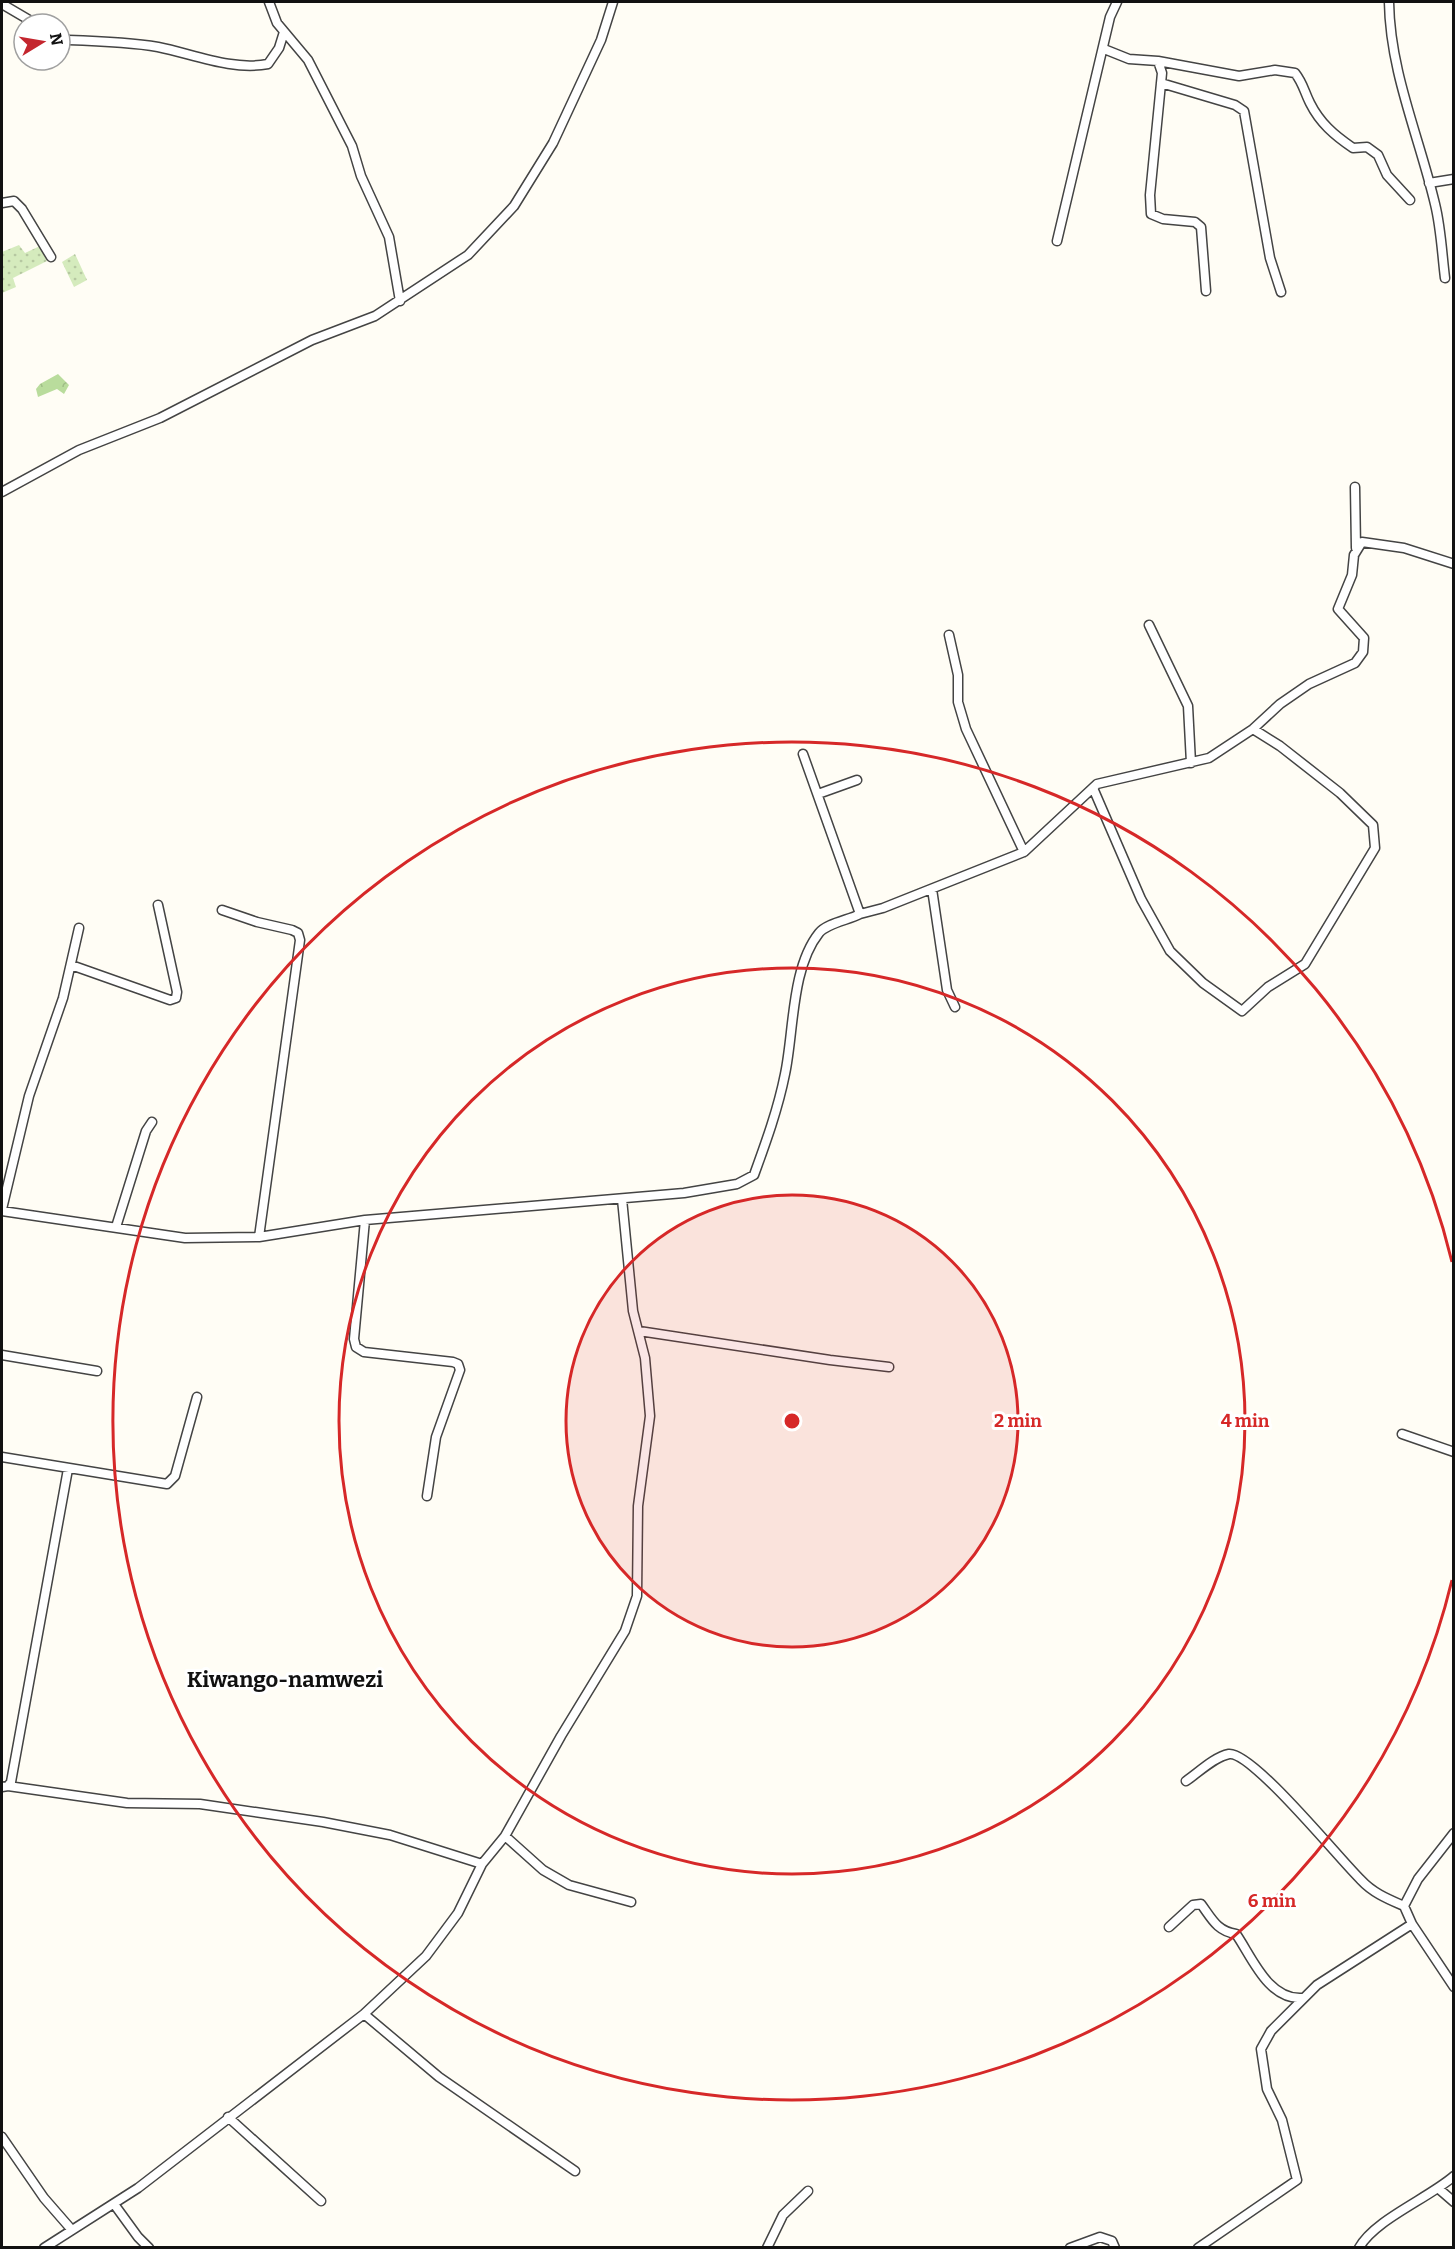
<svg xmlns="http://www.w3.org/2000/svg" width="1455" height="2249" font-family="Bitter,serif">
<defs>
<pattern id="grass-dots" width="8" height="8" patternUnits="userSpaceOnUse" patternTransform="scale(1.5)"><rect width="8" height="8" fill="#d5ebbd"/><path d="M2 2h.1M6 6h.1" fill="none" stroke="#b6c8a1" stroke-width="1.8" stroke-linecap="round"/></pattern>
<pattern id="forest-crowns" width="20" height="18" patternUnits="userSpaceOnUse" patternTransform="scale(1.5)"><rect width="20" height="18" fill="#b9dc9c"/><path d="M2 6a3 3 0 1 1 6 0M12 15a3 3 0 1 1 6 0" fill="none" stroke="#9ebc85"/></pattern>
</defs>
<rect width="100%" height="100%" fill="#fffdf5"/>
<path fill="url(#grass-dots)" d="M19,245l6,8 15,-7 7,15 -34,17 3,9 -14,6v-41z
M75,254l12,26 -13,7 -12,-25z"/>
<path fill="url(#forest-crowns)" d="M58,374l11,11 -5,9 -7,-5 -19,8 -2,-8 4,-5z"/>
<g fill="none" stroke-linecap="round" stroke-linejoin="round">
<g stroke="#444" stroke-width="11">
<path id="street" d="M269,2l8,21 31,37 44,86 9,30 28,61 11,64
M1389,2c1,70 30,134 46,202 6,24 7,50 10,74
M2,4l34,20
M60,37l6,3c30,1 63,2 92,7 35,7 74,24 110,17l11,-16 5,-16
M1104,49l25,10 29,2 4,12 -12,122 1,19 12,5 32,3 6,5 5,64
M1158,61l81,15 36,-6 20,3c8,10 9,18 15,30 10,20 24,32 43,45l14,-1 11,8 9,20 23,25
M1161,83l74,22 9,6 26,147 11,34
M1429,183l25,-4
M2,203l12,-2 8,8 29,48
M1057,241l53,-224 7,-15
M1355,487l1,61
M2,492l77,-42 81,-32 152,-78 63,-24 93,-61 46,-49 39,-63 48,-103 12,-38
M1149,625l39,81 3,57
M949,635l9,40v27l8,27 58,123
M1093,788l48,111 29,52 33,32 39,28 26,-24 37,-23 70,-116 -2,-23 -33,-32 -60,-47 -27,-17
M818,794l39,-14
M932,889l15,101 8,17
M222,910l35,12 35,8 6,3 2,7 -41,297
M860,914l23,-6 141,-56 73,-68 112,-26 44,-29 27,-25 29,-20 46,-21 8,-11 1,-14 -26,-29 14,-34 2,-20 8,-13 42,6 50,16
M71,965l99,35 6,-2 1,-6 -19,-87
M2,1209l27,-113 34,-98 16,-70
M2,1211l183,27 74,-1 106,-17 319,-27 53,-9 17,-9c12,-33 24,-66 31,-101 9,-42 6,-106 34,-141 8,-10 30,-13 41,-19l-57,-160
M365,1220l-11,119 2,8 8,5 89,10 5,2 2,6 -24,67 -9,59
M116,1227l30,-96 6,-9
M639,1331l191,29 59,7
M2,1355l95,16
M1402,1434l52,18
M2,1457l165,27 8,-8 22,-79
M1186,1781c12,-8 28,-24 43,-27 23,-3 112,107 132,126 12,13 27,19 43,26
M8,1786l119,17 73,1 123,18 67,13 92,29
M2,1787l6,-1 3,-4 57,-313
M1454,1833l-36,46 -14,27 8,18 42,63
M505,1836l38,34 26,15 62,17
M1169,1927l24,-22 8,-1c11,15 16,27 35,30 16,23 32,66 66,64
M364,2014l75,63 136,94
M228,2117l93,84
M2,2137l42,61 27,31
M1439,2189l15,13
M114,2204l24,33 11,11
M44,2248l94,-60 226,-174 62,-58 32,-43 24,-49 23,-28 56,-100 64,-105 12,-35 1,-90 12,-90 -5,-58 -12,-47 -11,-112
M767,2248l16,-33 25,-24
M1070,2248l30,-11 12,4 3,7
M1198,2248l99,-68 -15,-60 -15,-31 -6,-40 10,-18 46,-46 95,-61
M1359,2248c15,-28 70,-50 95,-72"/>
</g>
<use href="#street" stroke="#fff" stroke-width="8"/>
</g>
<circle cx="792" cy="1421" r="226" fill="#d62828" fill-opacity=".12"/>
<g fill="none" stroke="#d62828" stroke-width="3">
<circle cx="792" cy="1421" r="226"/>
<circle cx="792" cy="1421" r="453"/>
<path d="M1452 1580A679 679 0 1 1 1452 1262"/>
</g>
<g text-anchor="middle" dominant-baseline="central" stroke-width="6" stroke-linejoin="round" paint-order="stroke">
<g font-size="22" font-weight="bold" fill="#111" stroke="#fff">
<text x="285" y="1679">Kiwango-namwezi</text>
</g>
</g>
<circle cx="792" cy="1421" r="9" fill="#d62828" stroke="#fff" stroke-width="3"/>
<g font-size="18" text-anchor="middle" font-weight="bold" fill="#d62828" stroke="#fff" stroke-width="6" stroke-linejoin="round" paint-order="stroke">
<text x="1018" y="1427">2 min</text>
<text x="1245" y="1427">4 min</text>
<text x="1272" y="1907">6 min</text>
</g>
<rect width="1455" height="2249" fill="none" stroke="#111111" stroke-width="6"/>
<g transform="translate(42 42) rotate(79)"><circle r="28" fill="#ffffff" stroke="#a0a0a0" stroke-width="1.5"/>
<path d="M0-4.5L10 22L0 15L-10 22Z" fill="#c4262e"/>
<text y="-9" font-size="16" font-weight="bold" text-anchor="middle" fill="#111111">N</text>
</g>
</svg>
